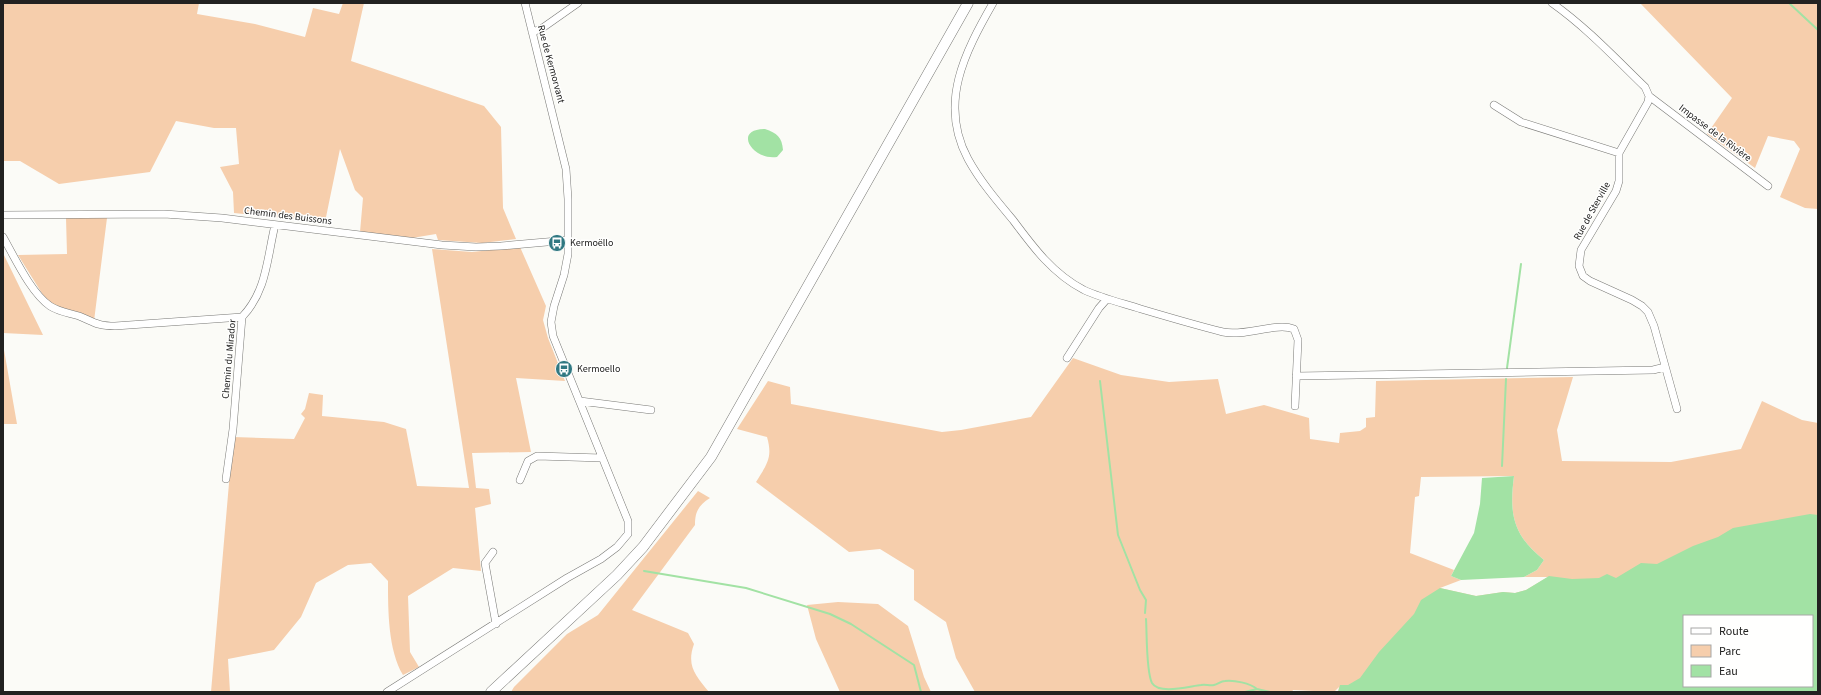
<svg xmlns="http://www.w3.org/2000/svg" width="1821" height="695" font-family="'Source Sans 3',sans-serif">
<rect width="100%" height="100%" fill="#fbfbf7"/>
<path fill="#f6ceac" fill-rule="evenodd" d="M3,3h196l-2,11 58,10 50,13 8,-29 26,6 4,-11h21l-13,58 133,45 17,21 2,81 13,31 -34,4 -44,-3 -2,-6 -24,4 -52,-6 3,-34 -8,-8 -15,-41 -15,73 -91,-9 -1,-21 -13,-25 19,-3 -3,-36h-22l-38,-7 -26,51 -91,12 -39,-23h-17z
M1640,3h178v206l-13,-1 -25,-11 20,-48 -6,-8 -26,-5 -13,32 -48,-34 25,-36z
M66,218h41l-13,103 -41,-16 -10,-10 -25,-40 49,-1z
M520,247l26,59 -3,14 5,18 17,43 -49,-3 15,74 -59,1 4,35 13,1 2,15 -16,4 6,63 -28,-3 -45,28 2,56 9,15 -16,8c-15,-25 -15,-65 -15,-94l-17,-18 -23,2 -32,18 -15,34 -27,33 -46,9 2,33h-19l22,-255 61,2 11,-21 -4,-4 4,-5 4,-16 14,2 -1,21 62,6 22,7 11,57 52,2 -37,-239 40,3z
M3,253l40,82 -40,-2z
M3,344l14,80h-14z
M1073,358l48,17 48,7 49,-3 8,35 38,-9 45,13 1,21 29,4 1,-10 20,-2 6,-4v-9l9,-1 1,-36 197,-4 -16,53 5,31 109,1 70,-13 21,-48 40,19 16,3v269h-480l1,-5 -5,5 -41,-2 -1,2h-317l-19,-34 -10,-36 -32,-22v-30l-34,-21 -31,3 -93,-70c11,-18 17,-24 11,-45l-30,-8 31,-48 22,6 1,17 151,28 19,-2 70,-13zM1514,476c-5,39 -1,59 30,84l-7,10 -13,7h24l-22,13 -11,3 -12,-1 -27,4 -36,-8 21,-8 -10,-4 3,-6 -44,-17 5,-56 4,-1 2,-19zM1684,616h128v70h-128z
M698,491l12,7c-11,7 -15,13 -15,27l-63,85 56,23 6,11c-8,22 2,32 15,48h-198l3,-5 53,-53 31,-19z
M838,602l40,2 30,22 16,51 7,15h-91l-24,-53 -9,-34z"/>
<path fill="#a2e2a4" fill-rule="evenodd" d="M765,129c12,4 17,8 18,21l-6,7c-24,4 -45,-28 -12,-28z
M1514,476c-5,39 -1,59 30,84l-7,10 -13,7 -63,3 -10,-4 23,-43 6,-29 2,-26z
M1810,514l8,1v177h-480l2,-7h8l12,-7 19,-26 35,-38 7,-14 19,-12 36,8 27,-4 12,1 11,-3 23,-14 23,3 27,-1 8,-4 9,4 25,-15 16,1 36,-18 25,-9 15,-9zM1684,616h128v70h-128z"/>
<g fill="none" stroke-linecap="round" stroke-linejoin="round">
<path stroke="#a2e2a4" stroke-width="2" d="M1789,3l29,27
M1507,368l14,-104
M1100,381l18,154 22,55 6,10 -1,13
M1502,466l4,-87
M644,571l102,17 84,26 21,10 63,41 7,27
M1146,619c1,14 0,53 6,64 7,12 38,3 49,2 4,-1 9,1 13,0 4,-1 7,-4 11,-4 9,-1 25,2 32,8
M1245,692l12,-3 13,3"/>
<g stroke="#797976" stroke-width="8">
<path id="street" d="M993,3c-28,49 -55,100 -25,156 12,22 29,42 45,61 20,27 40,54 71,70 17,8 38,13 57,19 27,8 54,16 82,23 22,5 53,-10 71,-3l4,11 -3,66
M1552,3c34,24 63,55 93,84l4,9 -1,6 -29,51v28l-3,10 -35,59 -2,16 4,10 7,5 42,19 10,6 6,6 6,14 23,83
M532,32l9,-3 37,-26
M1649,96l119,90
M1494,105l27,17 98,31
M3,215l161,-1 58,4 220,27 34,2 25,-1 68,-6
M3,237c12,21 28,56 47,69 9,6 20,7 29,10 15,6 18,10 36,10l127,-9
M1067,358l32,-50 8,-9
M1296,376l357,-6 12,-3
M580,401l71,9
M226,479l7,-50 9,-112c25,-26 25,-59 33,-92
M520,480l8,-19 9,-5 65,2
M493,552l-8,11 11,61
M387,692l180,-114 34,-19 16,-12 11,-13v-13l-75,-185 -2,-14 3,-16 10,-31 4,-21v-55l-2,-30 -41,-166"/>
</g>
<g stroke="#797976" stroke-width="11">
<path id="secondary" d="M491,692l126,-117 26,-28 68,-90 257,-454"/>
</g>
<use href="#street" stroke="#fff" stroke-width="7"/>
<use href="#secondary" stroke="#fff" stroke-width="10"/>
</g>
<defs>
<g id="bus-disc" transform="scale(0.9)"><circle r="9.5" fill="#307882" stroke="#fffffe"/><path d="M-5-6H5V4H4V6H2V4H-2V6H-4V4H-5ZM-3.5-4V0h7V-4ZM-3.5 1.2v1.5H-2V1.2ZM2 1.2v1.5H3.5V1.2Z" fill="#fff"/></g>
</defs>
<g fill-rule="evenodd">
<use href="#bus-disc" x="557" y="243"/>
<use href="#bus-disc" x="564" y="369"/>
</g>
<g text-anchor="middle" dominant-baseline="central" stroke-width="3" stroke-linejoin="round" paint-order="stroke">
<g font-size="10" fill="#222221" stroke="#fffffe">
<text transform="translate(551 64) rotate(75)">Rue de Kermorvant</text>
<text transform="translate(1715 133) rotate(37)">Impasse de la Rivière</text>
<text transform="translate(1592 211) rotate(-61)">Rue de Sterville</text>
<text transform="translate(288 216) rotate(7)">Chemin des Buissons</text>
<text transform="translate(229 359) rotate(-85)">Chemin du Mirador</text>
</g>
<g font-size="10" fill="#222221" stroke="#fffffe" text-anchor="start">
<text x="570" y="243">Kermoëllo</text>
<text x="577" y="369">Kermoello</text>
</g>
</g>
<rect width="1821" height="695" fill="none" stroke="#222221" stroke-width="8"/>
<rect x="1683" y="615" width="130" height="72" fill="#fffffe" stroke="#a7a7a6"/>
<rect x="1691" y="628" width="20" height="6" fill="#ffffff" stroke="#a7a7a6"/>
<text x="1719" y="635" font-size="12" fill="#222221">Route</text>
<rect x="1691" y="645" width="20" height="12" fill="#f6ceac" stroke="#a7a7a6"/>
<text x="1719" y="655" font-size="12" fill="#222221">Parc</text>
<rect x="1691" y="665" width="20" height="12" fill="#a2e2a4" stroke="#a7a7a6"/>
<text x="1719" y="675" font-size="12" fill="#222221">Eau</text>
</svg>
